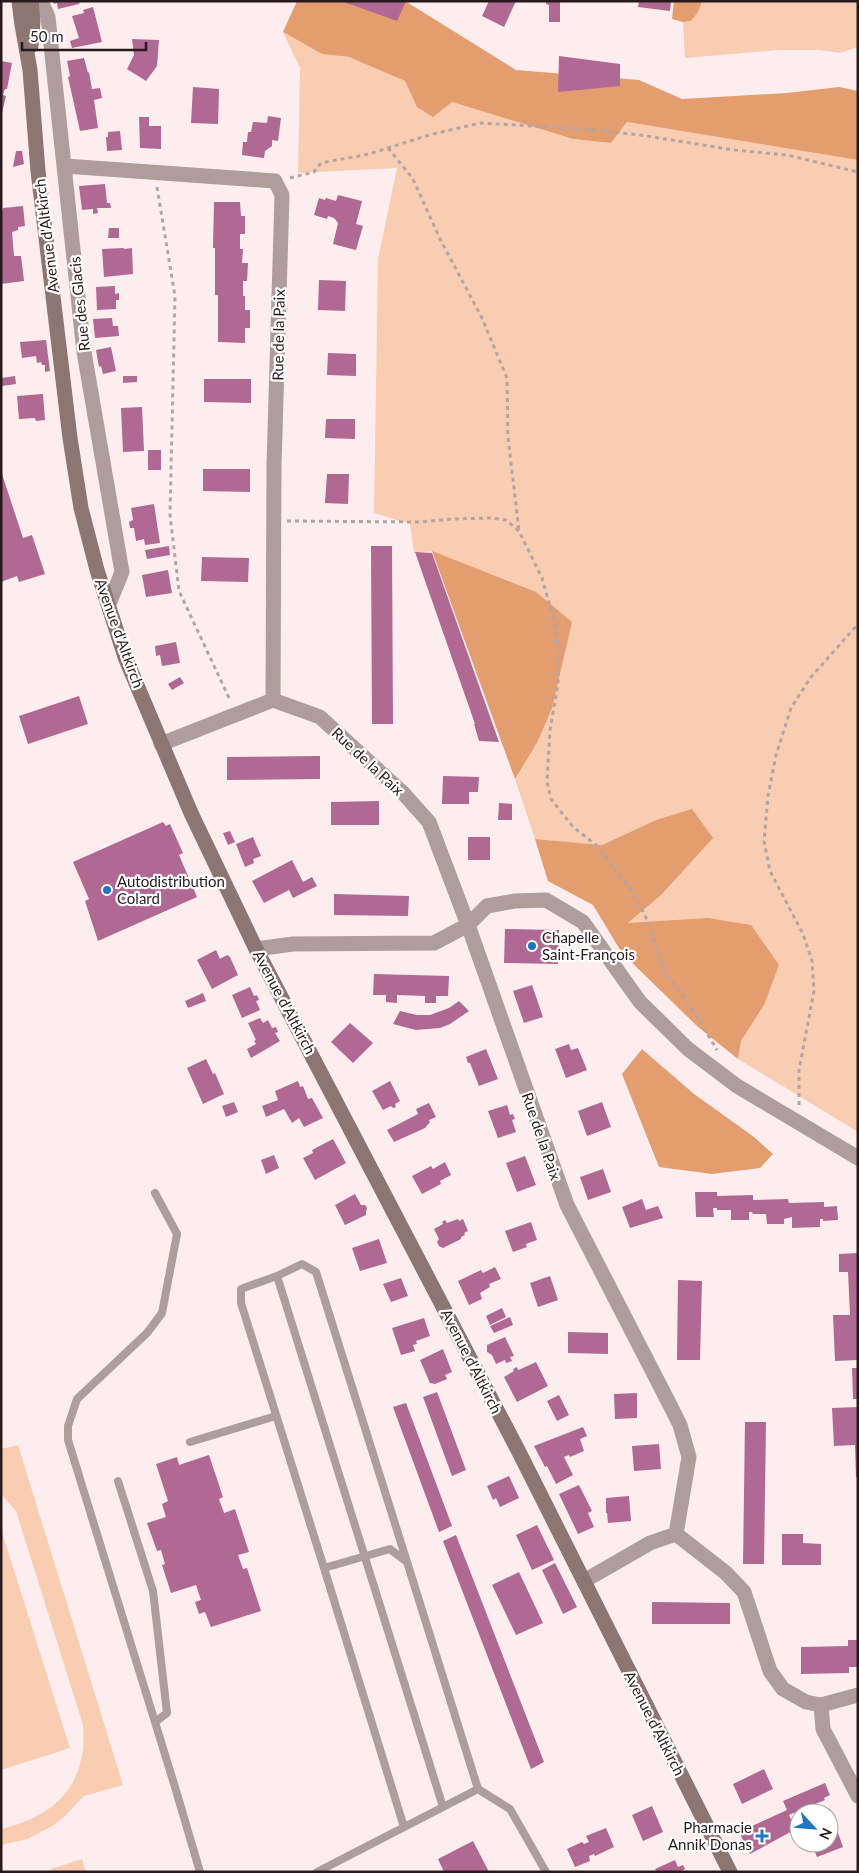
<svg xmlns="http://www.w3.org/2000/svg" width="859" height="1873" font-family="Lato,sans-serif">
<rect width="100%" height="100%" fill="#feedef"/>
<path fill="#f9cdb2" d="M702,1h156v46l-18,6 -21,-3h-41l-93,8 -2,-36 8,-1z
M283,32l39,22 27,3 56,24 12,26 35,-5 121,37 38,4 16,-21 231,38v972l-120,-73 3,-18 23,-36 -102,-83 -35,2 34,-29 -5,-75 -54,25 -67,-6 -20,-60 22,-36 -105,-192 -18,2 -4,-29 -36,-11 4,-254 19,-91 -99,5 2,-105z
M18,1445l105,340 -39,11 -19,20 -11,9 -26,14 -27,6v-16c55,-13 87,-45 82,-104l-67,-214 -15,-17v-45z
M1,1529l69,219 -69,22z
M82,1859l4,13h-34l-1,-3z"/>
<path fill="#e39d6f" d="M297,1h108l111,69 123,10 43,19 105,-6 52,-6 19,4v69l-231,-38 -16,21 -38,-4 -121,-37 -19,15 -16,-10 -12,-26 -56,-24 -27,-3 -39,-22z
M674,1h28l-4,11 -7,9 -8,1 -11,-3z
M432,551l104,41 36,30 -20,86 -15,35 -22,36z
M692,809l21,29 -52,57 -33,28 80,-5 43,7 28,40 -15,40 -23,36 -3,18 -40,-32 -76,-74 -29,-48 -45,-24 -13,-42 67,6 54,-25z
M642,1049l52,45 60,43 19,17 -13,14 -48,6 -53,-7 -37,-93z"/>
<path fill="#af6993" d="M53,1h27l-1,3 -21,5 -1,-6 -3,1z
M341,1h65l-9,20z
M489,1h27l-12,26 -22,-11z
M546,1h14v21h-11v-17l-3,-1z
M639,1h32l-1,10 -32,-4z
M93,7l9,35 -30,6 -2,-7 9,-3 -7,-22 12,-3 -1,-3z
M132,39l27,1 -2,26 -11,15 -19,-12 7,-14z
M559,56l61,8v22l-62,6z
M84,58l4,15 1,-1 3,17 8,-1 2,10 -8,2 4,28 -18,3 -12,-54 2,-1 -3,-15z
M1,61l11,2 -5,26h-2l-2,6 3,1 -4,17z
M193,87l26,2 -1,35 -27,-1z
M268,116l13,2 -3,23 -6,-1v6l-7,5 -1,7 -22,-3 1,-13h4l1,-10h3l2,-10 14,1z
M139,117h10v9h12v23l-21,-1z
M120,131l2,19 -15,1 -1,-14h2v-5z
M16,151h6l2,13 -11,3z
M105,184l2,19h3l1,5h-14l1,5 -5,1v-5l-11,1 -3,-24z
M338,195l24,6 -6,23 7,2 -7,24 -23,-6 5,-21 -4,-5 -6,-2 -1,3 -13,-4 5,-17 6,2 1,-2 10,3z
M214,202h26l1,14h4v18h-5v15h3l-1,14h6l-1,18h-4v15h2v14h5v18h-5v15l-27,-1v-47h-3v-47h-2z
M23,206l2,20 -7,1v3l-6,2 2,24h7l3,25 -23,3v-70l2,-6z
M109,228h10v10h-11z
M124,248v1l8,-1 1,26 -29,3 -2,-28z
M319,280l27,1 -1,30 -27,-1z
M115,286v8l4,-1v7h-3v9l-19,1 -1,-23z
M112,318l1,8h5l1,10 -24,2 -2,-19z
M46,340l4,31 -5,1v-7h-3l-1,-3 -4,1 -1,-7 -14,2 -2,-16z
M111,347l5,24 -13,3 -2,-8 -2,1 -3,-17z
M328,353l28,1v22l-29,-1z
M15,376l1,8 -14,2 -1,-8z
M123,376h14v6l-14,1z
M204,379h47v24l-47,-1z
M43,394l2,26 -9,1 -1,-3 -16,1 -2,-23z
M142,407l2,44 -21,1 -2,-44z
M326,419h29v20l-30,-1z
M148,450h13v20h-13z
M203,469h47v23l-47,-1z
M1,471l22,67 9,-3 13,39 -26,8 -2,-6 -16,6z
M327,474h22l-1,30 -23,-1z
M154,504l6,39 -15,2 -1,-6 -8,2 -2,-13h-4l-1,-6 4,-2 -2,-12z
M169,546l1,9 -23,4 -2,-9z
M371,546h21l1,178h-21z
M415,552l17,1 67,189 -20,-1 -5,-17h1z
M202,557l47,1 -1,24 -47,-1z
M168,570l4,23 -26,4 -4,-22z
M176,642l4,21 -18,3 -2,-11 -4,1 -1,-10z
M180,677l4,6 -12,7 -4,-6z
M79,696l9,28 -60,20 -9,-28z
M320,756v23l-93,1v-23z
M443,776l36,1 -1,15h-9v12h-27z
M379,801v24h-48v-23z
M499,803l13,1v16h-14z
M163,822l3,4 4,-2 13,29 -4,2 18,42 -99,44 -13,-40 4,-2 -16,-37z
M230,831l5,11 -7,3 -5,-12z
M253,837l8,19 -8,3 1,4 -9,4 -9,-23z
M468,837h22v23h-22z
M292,860l11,22 9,-5 5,9 -24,12 -4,-8 -25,13 -12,-22z
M334,894l75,2 -1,20 -74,-1z
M505,929l54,1 -1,34 -54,-1z
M216,950l4,9 7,-4 3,2 8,18 -26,14 -15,-29z
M374,974l75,2 -1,20h-12v7h-11v-7l-28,-1v8l-11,-1v-7h-13z
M532,985l11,32 -19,6 -11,-32z
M250,987l4,9 3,-1 2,5 -3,1 4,9 -18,8 -10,-23z
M203,993l3,8 -18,7 -3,-7z
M459,1001l10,10 -19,13 -10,4 -24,2 -23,-6 7,-13 17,4h13l19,-7z
M260,1018l3,5 5,-3 4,8 4,-1 2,5 -3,1 5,8 -29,17 -4,-9 9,-5 -2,-3 2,-1 -8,-17z
M350,1023l23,20 -20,20 -22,-21z
M569,1044l2,6 7,-2 9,22 -21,8 -11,-29z
M486,1049l12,30 -19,7 -9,-23h-2l-2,-6z
M206,1059l7,15 2,-1 9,21 -21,10 -16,-36z
M298,1081l2,6 3,-1 5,13 4,-1 11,20 -19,9 -5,-9 -7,5 -8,-14 -18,8 -4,-11 16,-6 -3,-9z
M390,1081l10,20 -5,3 1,3 -3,1 -2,-2 -8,4 -11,-19z
M234,1102l4,10 -12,5 -4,-11z
M602,1102l9,25 -24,9 -9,-25z
M429,1103l7,14 -7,3 1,2 -5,6 -31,14 -7,-12 31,-16 -2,-5z
M507,1105l3,10 3,-1 2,5 -3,1 4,12 -18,6 -10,-27z
M333,1139l13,24 -31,17 -12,-22 10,-5 -1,-3z
M274,1155l5,13 -13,6 -5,-14z
M525,1156l11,29 -19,7 -11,-29z
M445,1162l6,13 -11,6 1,3 -19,10 -10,-18 19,-10 2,3z
M603,1169l8,23 -23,8 -8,-23z
M695,1192h22v4l36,-1v5l35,-1 1,4 35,-1v5l13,-1 1,14 -15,1v-2h-3v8l-28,1v-11l-8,2v5h-17l-1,-10h-13l-1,-2h-3v8h-18v-10h-14v-2h-4l1,9h-18z
M355,1194l6,11h4l2,3 -1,4v3l-21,10 -10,-20z
M642,1199l4,11 12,-4 5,12 -33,10 -8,-21z
M458,1219l1,2 4,-2 5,12 -4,2 1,2 -4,2v2l-18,9 -4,-2 -2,-4 2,-3 -5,-10 9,-5 -1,-2 3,-2 2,3z
M531,1222l6,18 -11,4 1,3 -14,5 -8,-21z
M379,1239l8,24 -27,8 -8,-23z
M858,1253v107l-23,1 -2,-46h17l-2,-43h-9v-18z
M495,1267l6,12 -12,5 1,3 -10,6 2,6 -13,6 -11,-24 23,-11 2,3z
M550,1276l8,24 -20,7 -8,-24z
M401,1278l7,18 -17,6 -8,-18z
M678,1280l24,1 -2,79h-23z
M502,1308l4,9 -16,8 -4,-9z
M510,1317l3,8 -19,8 -4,-7z
M424,1318l6,18 -14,5 1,3 -4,1 2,6 -14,4 -9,-27z
M568,1332l40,1v21l-40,-1z
M505,1337l9,19 -4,1 2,4 -6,2 -1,-3 -9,4 -4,-9 -5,-3v-7z
M443,1349l9,23 -7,3 2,4 -12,5 -5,-1 -10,-23z
M536,1362l12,24 -31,16 -13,-25 10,-6 -1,-2 4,-2 1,3 5,-2z
M852,1368h6v31h-5z
M437,1392l29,78 -14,6 -29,-79z
M637,1393v25l-22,1 -1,-25z
M559,1395l10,20 -12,6 -10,-20z
M406,1403l46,123 -13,6 -46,-125z
M858,1407v70h-2l-1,-32 -21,1 -2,-38z
M745,1422h21l-2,142h-21z
M583,1427l4,9 -7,3 4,12 -14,6 -1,-2 -5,2 9,18 -17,9 -9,-18 -2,1 -11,-21z
M659,1444l2,25 -27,2 -2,-25z
M209,1455l14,42 -4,2 5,14 11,-4 14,43 -11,3 5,14 4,-1 14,43 -50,16 -6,-15 -6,2 -4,-12 6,-2 -5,-15 -25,8 -9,-28 3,-1 -4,-14 -4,1 -10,-28 19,-6 -4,-13 6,-3 -12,-37 21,-7 2,8z
M509,1476l10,22 -19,9 -4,-9 -3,2 -6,-14z
M579,1485l13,26 -4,2 6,14 -16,7 -19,-40z
M629,1496l2,25 -23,2 -1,-10h-1v-15z
M537,1525l17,35 -22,10 -16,-35z
M782,1534h21v9l18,1v21h-39z
M456,1535l88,227 -13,7 -88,-228z
M555,1563l22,44 -14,7 -21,-44z
M519,1572l24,51 -27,12 -24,-50z
M652,1602l78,1v21h-78z
M848,1640h10v27h-9v6l-48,1v-27l47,-1z
M764,1769l9,20 -31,15 -9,-20z
M825,1783l5,12 -6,3 1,2 -36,15 7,14 -46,25 -11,-22 48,-22 -4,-9z
M652,1806l11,26 -20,9 -11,-26z
M829,1823l3,6 4,-2 7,20 -26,10 -6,-14h18z
M606,1828l8,19 -19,9 -1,-2 -5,2 1,5 -15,6 -8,-18 15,-7 2,2 5,-2 -3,-6z
M473,1841l16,31h-45l-6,-13z
M675,1860l3,7 5,-2 2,4 -5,3h-23l-2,-3z"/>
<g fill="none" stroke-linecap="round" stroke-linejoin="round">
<path stroke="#b4a4a6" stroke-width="3" stroke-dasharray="4 4" stroke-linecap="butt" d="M388,148l25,31 27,60 42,79 25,60 1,59 11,94
M290,178l24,-6 7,-9 48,-9 60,-19 51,-12 105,6 55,6 94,15 53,5 71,17
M157,187l18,109 -5,219 9,76 51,109
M287,521l133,1 31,-3 39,-1 16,2 13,11 23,47 11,39 6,32 -1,35 -8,46 -3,52 4,17 22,28 23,18 33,42 16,28 19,55 33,46 20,34
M799,1105v-35l15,-79 -2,-30 -9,-27 -33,-63 -6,-30 4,-45 8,-41 15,-47 20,-31 47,-53"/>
<path stroke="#ae9d9a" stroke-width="8" d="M155,1193l22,41 -15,79 -15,20 -70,66 -9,27v14l107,347 25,85
M277,1276l25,-12 14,8 91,290
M190,1442l86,-26
M118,1481l35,110 14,122 -12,9
M324,1568l80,259
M443,1807l-166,-531 -36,13v14l83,265 66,-19 17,13 71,227
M317,1872l161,-83 32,20 36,63"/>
<path stroke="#ae9d9a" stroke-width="15" d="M41,1l7,16 36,335 38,220 -13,32
M65,166l210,15 7,14 -8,271 -1,234
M161,744l112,-44 47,17 83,76 26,29 39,103 99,280 104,202 9,18 9,32 -13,77 -26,9 -66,38
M256,949l37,-5 141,-1 34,-18 19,-19 28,-5 31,-1 37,22 57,80 48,47 49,37 121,72
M676,1534l50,39 18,19 26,79 13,18 23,13 15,3 37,-10
M821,1705l2,24 35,67"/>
<path stroke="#8d7571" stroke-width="15" d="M19,1l3,24 8,45 8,101 32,267 11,70 16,62 28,87 66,156 65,136 264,505 210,418
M31,1l2,21 -2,24"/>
</g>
<g fill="#1e76c3" stroke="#fff" stroke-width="2">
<circle cx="107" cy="890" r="5"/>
<circle cx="532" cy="946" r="5"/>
<path d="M759.5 1828.5h5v5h5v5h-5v5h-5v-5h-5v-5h5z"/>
</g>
<g text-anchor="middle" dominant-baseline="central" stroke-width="4.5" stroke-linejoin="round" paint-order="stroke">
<g font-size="15" fill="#281a1c" stroke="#fff">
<text transform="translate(46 236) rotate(-97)">Avenue d'Altkirch</text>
<text transform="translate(79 304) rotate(-96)">Rue des Glacis</text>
<text transform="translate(278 335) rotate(-89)">Rue de la Paix</text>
<text transform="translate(120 633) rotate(70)">Avenue d'Altkirch</text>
<text transform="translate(368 761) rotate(43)">Rue de la Paix</text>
<text transform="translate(285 1002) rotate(62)">Avenue d'Altkirch</text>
<text transform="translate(542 1136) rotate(71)">Rue de la Paix</text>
<text transform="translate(472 1361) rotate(63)">Avenue d'Altkirch</text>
<text transform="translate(655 1723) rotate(63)">Avenue d'Altkirch</text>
</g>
<g font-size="15" fill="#281a1c" stroke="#fff" text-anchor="start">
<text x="117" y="881">Autodistribution<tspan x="117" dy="17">Colard</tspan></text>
<text x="542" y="937">Chapelle<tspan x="542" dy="17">Saint-François</tspan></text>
<text x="752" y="1827" text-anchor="end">Pharmacie<tspan x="752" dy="17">Annik Donas</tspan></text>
</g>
</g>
<rect width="859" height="1873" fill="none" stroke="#281a1c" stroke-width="5"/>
<g transform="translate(814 1828) rotate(116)"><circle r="24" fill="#ffffff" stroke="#a9a3a4"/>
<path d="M0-4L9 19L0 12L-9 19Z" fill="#1e76c3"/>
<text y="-8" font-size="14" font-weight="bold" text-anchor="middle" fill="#281a1c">N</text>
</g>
<path d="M22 42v8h124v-8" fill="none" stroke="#281a1c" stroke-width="2.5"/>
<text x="30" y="42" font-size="15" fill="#281a1c" stroke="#ffffff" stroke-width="4" paint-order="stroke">50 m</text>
</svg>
